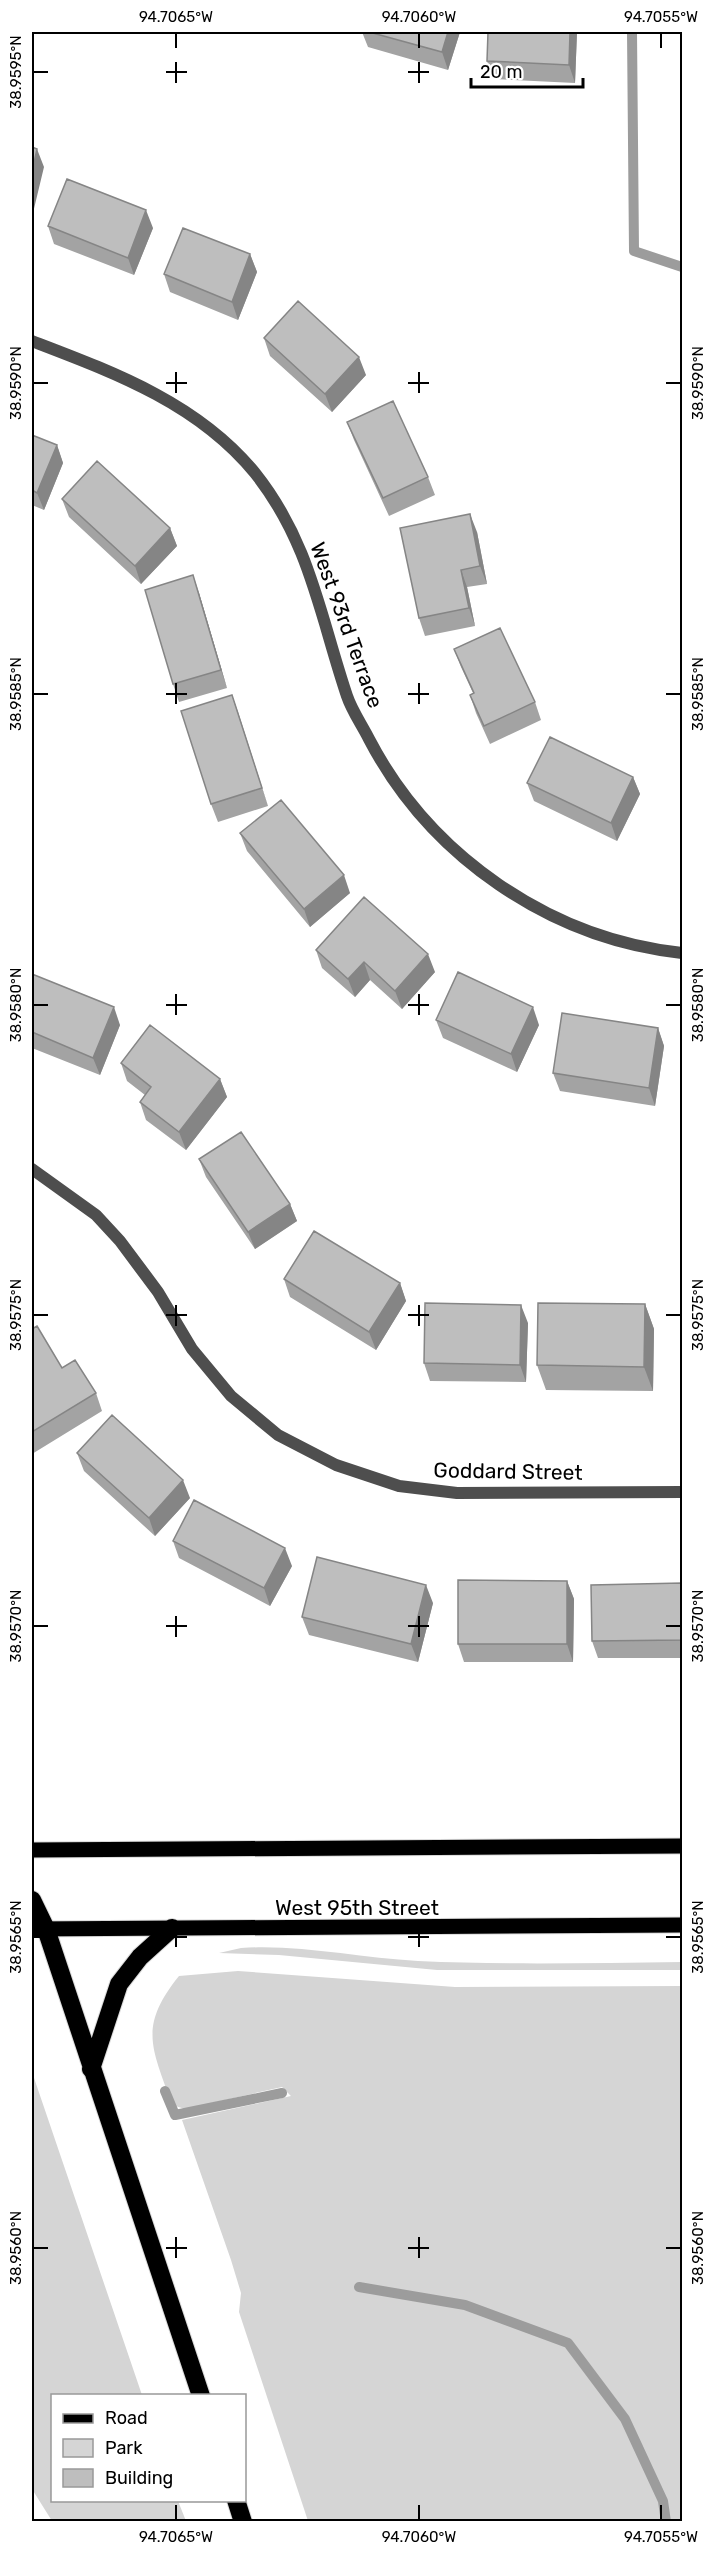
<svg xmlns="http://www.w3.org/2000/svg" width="714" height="2553" font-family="Rubik,sans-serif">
<rect width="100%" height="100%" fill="#fff"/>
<path fill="#d5d5d5" d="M241,1948c59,-4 118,10 177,13 88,4 176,2 264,1v8h-245l-158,-15 -60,-2z
M238,1971l217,16 227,-1v535h-374l-69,-209 2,-19 -10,-33 -49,-140 109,-24 -9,-9 -97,22 -13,-4c-19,-56 -35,-77 7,-129z
M32,2072l110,323 -90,1v104l126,1 8,20h-134l-20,-32z"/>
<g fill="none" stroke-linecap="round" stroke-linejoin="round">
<path stroke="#9c9c9c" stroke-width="10" d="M632,32l2,219 48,16
M165,2091l10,24 107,-22
M359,2287l106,18 103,38 57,76 38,82 3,21"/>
<g stroke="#dbdbdb" stroke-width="17">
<path id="primary" d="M32,1850l650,-4
M32,1929l650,-4"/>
</g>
<g stroke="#dbdbdb" stroke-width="20">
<path id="highway" d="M32,1900l14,29 155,467
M91,2069l28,-85 21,-27 32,-29
M236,2500l7,22"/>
</g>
<path stroke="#4e4e4e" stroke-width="12" d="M32,341c81,31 166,62 223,132 55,69 65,143 92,223 5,15 15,29 22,43 61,117 181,200 313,214
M32,1169l64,46 24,26 38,51 34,57 39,47 47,39 58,30 63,21 58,7 225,-1"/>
<use href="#primary" stroke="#000" stroke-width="15"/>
<use href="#highway" stroke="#000" stroke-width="18"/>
</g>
<path fill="#a3a3a3" d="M362,32h98l-12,38 -80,-23z
M577,32l-2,51 -82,-4 -6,-18z
M48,226l105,2 -19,47 -80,-31z
M250,254l7,18 -19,48 -68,-28 -6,-18z
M264,338l102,37 -34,37 -62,-56z
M347,422l81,55 7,18 -46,21 -35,-76z
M32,435l25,10 6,18 -19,47 -12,-5z
M62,499l108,29 7,18 -36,38 -72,-67z
M477,532l10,52 -20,3 8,39 -50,10 -6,-18z
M199,593l28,95 -48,14 -6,-18z
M454,649l81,53 6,18 -51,24 -14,-31 -6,-18 3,-2 -12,-26z
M232,695l36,111 -50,16 -7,-18z
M633,777l7,17 -23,47 -83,-40 -7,-18z
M240,833l110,60 -40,34 -63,-76z
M316,950l119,22 -33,37 -32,-29 -15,17 -33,-29z
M32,974l88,51 -20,50 -68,-27z
M436,1020l103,5 -22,47 -74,-34z
M658,1028l6,18 -9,60 -95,-15 -7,-18z
M121,1063l99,16 7,18 -41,53 -40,-30 -6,-18 5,-7 -18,-14z
M199,1159l91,45 7,17 -42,28 -49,-72z
M284,1279l116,4 6,18 -30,49 -86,-53z
M645,1304l9,25 -1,62 -107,-1 -9,-25z
M528,1323l-2,59 -96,-1 -6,-18z
M32,1329l30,39 34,25 6,18 -70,43z
M77,1453l113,45 -35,38 -71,-65z
M173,1541l119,25 -22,40 -91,-48z
M567,1581l7,18 -1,63h-109l-6,-18z
M682,1583v75h-84l-6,-17z
M433,1603l-15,59 -109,-27 -7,-18z"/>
<path fill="#858585" d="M448,32h12l-12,38 -6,-18z
M570,32h7l-2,51 -6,-18z
M37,149l7,18 -12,50v-45z
M146,210l7,18 -19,47 -6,-17z
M250,254l7,18 -19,48 -6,-18z
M359,357l7,18 -34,37 -7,-18z
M57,445l6,18 -19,47 -7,-17z
M470,514l7,18 10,52 -7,-18z
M170,528l7,18 -36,38 -6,-18z
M461,570l6,17 8,39 -6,-18z
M193,575l6,18 28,95 -6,-18z
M232,695l6,17 30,94 -6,-18z
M633,777l7,17 -23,47 -6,-18z
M344,875l6,18 -40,34 -6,-18z
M428,954l7,18 -33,37 -7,-18z
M364,962l6,18 -15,17 -7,-18z
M114,1007l6,18 -20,50 -7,-17z
M533,1007l6,18 -22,47 -6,-18z
M658,1028l6,18 -9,60 -6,-18z
M220,1079l7,18 -41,53 -7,-18z
M290,1204l7,17 -42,28 -7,-17z
M400,1283l6,18 -30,49 -7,-18z
M645,1304l9,25 -1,62 -9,-24z
M521,1305l7,18 -2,59 -6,-17z
M183,1480l7,18 -35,38 -6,-18z
M285,1548l7,18 -22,40 -6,-18z
M567,1581l7,18 -1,63 -6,-18z
M426,1585l7,18 -15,59 -7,-18z"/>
<path fill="#bebebe" stroke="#858585" stroke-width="1.5" d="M369,32h79l-6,20z
M488,32h82l-1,33 -82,-4z
M32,147l5,2 -5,23z
M67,179l79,31 -18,48 -80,-32z
M183,228l67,26 -18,48 -68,-28z
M298,301l61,56 -34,37 -61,-56z
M393,401l35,76 -45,21 -36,-76z
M32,435l25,10 -20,48 -5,-3z
M97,461l73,67 -35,38 -73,-67z
M470,514l10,52 -19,4 8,38 -50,10 -19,-90z
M193,575l28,95 -48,14 -28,-94z
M500,628l35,74 -51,24 -14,-31 4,-2 -20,-44z
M232,695l30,93 -51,16 -30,-93z
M550,737l83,40 -22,46 -84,-40z
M281,800l63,75 -40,34 -64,-76z
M364,897l64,57 -33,37 -31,-29 -16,17 -32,-29z
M458,972l75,35 -22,47 -75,-34z
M32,974l82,33 -21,51 -61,-26z
M562,1013l96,15 -9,60 -96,-15z
M150,1025l70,54 -41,53 -39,-30 11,-15 -30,-24z
M241,1132l49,72 -42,28 -49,-73z
M314,1231l86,52 -31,49 -85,-53z
M425,1303l96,2 -1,60 -96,-2z
M538,1303l107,1 -1,63 -107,-2z
M37,1326l25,42 13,-8 21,33 -64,39v-103z
M112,1415l71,65 -34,38 -72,-65z
M194,1500l91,48 -21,40 -91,-47z
M317,1557l109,28 -15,59 -109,-27z
M458,1580l109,1v63h-109z
M682,1583v57l-90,1 -1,-56z"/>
<path fill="none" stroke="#000" stroke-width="2" d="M176,33v15M419,33v15M661,33v15M176,62v21M419,62v21M33,72h15M166,72h21M408,72h21M176,372v21M419,372v21M33,383h15M166,383h21M408,383h21M666,383h15M176,683v21M419,683v21M33,694h15M166,694h21M408,694h21M666,694h15M176,994v21M419,994v21M33,1005h15M166,1005h21M408,1005h21M666,1005h15M176,1305v21M419,1305v21M33,1315h15M166,1315h21M408,1315h21M666,1315h15M176,1616v21M419,1616v21M33,1626h15M166,1626h21M408,1626h21M666,1626h15M176,1926v21M419,1926v21M33,1937h15M166,1937h21M408,1937h21M666,1937h15M176,2237v21M419,2237v21M33,2248h15M166,2248h21M408,2248h21M666,2248h15M176,2505v15M419,2505v15M661,2505v15"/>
<g text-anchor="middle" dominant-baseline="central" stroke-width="6" stroke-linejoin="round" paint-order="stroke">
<g font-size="21" fill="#000" stroke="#fff">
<text transform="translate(347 625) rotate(70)">West 93rd Terrace</text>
<text transform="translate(508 1471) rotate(1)">Goddard Street</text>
<text x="357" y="1907">West 95th Street</text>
</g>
</g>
<rect width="714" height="2553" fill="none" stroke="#ffffff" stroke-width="66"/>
<rect x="51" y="2394" width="195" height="108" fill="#ffffff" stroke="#999999" stroke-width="1.5"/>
<rect x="63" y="2414" width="30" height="9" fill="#000000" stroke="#999999" stroke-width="1.5"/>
<text x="105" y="2424" font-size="18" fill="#000000">Road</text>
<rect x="63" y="2439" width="30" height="18" fill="#d5d5d5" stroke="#999999" stroke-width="1.5"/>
<text x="105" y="2454" font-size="18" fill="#000000">Park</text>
<rect x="63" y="2469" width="30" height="18" fill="#bebebe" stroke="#999999" stroke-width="1.5"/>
<text x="105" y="2484" font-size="18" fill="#000000">Building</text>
<path d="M471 78v9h112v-9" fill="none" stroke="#000000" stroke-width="3"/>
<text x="480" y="78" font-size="18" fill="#000000" stroke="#ffffff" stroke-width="4.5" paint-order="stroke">20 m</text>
<rect x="33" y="33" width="648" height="2487" fill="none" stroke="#000" stroke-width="2"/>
<g font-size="15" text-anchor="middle" fill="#000">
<text x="176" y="22">94.7065°W</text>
<text x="419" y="22">94.7060°W</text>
<text x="661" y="22">94.7055°W</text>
<text transform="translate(16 72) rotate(-90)" y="5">38.9595°N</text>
<text transform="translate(16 383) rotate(-90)" y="5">38.9590°N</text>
<text transform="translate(698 383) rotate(-90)" y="5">38.9590°N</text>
<text transform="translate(16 694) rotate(-90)" y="5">38.9585°N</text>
<text transform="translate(698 694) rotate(-90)" y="5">38.9585°N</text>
<text transform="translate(16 1005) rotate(-90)" y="5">38.9580°N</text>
<text transform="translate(698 1005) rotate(-90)" y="5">38.9580°N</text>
<text transform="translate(16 1315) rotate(-90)" y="5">38.9575°N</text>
<text transform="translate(698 1315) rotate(-90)" y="5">38.9575°N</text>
<text transform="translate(16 1626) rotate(-90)" y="5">38.9570°N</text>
<text transform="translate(698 1626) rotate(-90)" y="5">38.9570°N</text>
<text transform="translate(16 1937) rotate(-90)" y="5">38.9565°N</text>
<text transform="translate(698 1937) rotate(-90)" y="5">38.9565°N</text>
<text transform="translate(16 2248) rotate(-90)" y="5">38.9560°N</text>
<text transform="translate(698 2248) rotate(-90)" y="5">38.9560°N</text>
<text x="176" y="2542">94.7065°W</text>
<text x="419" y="2542">94.7060°W</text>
<text x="661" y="2542">94.7055°W</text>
</g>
</svg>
